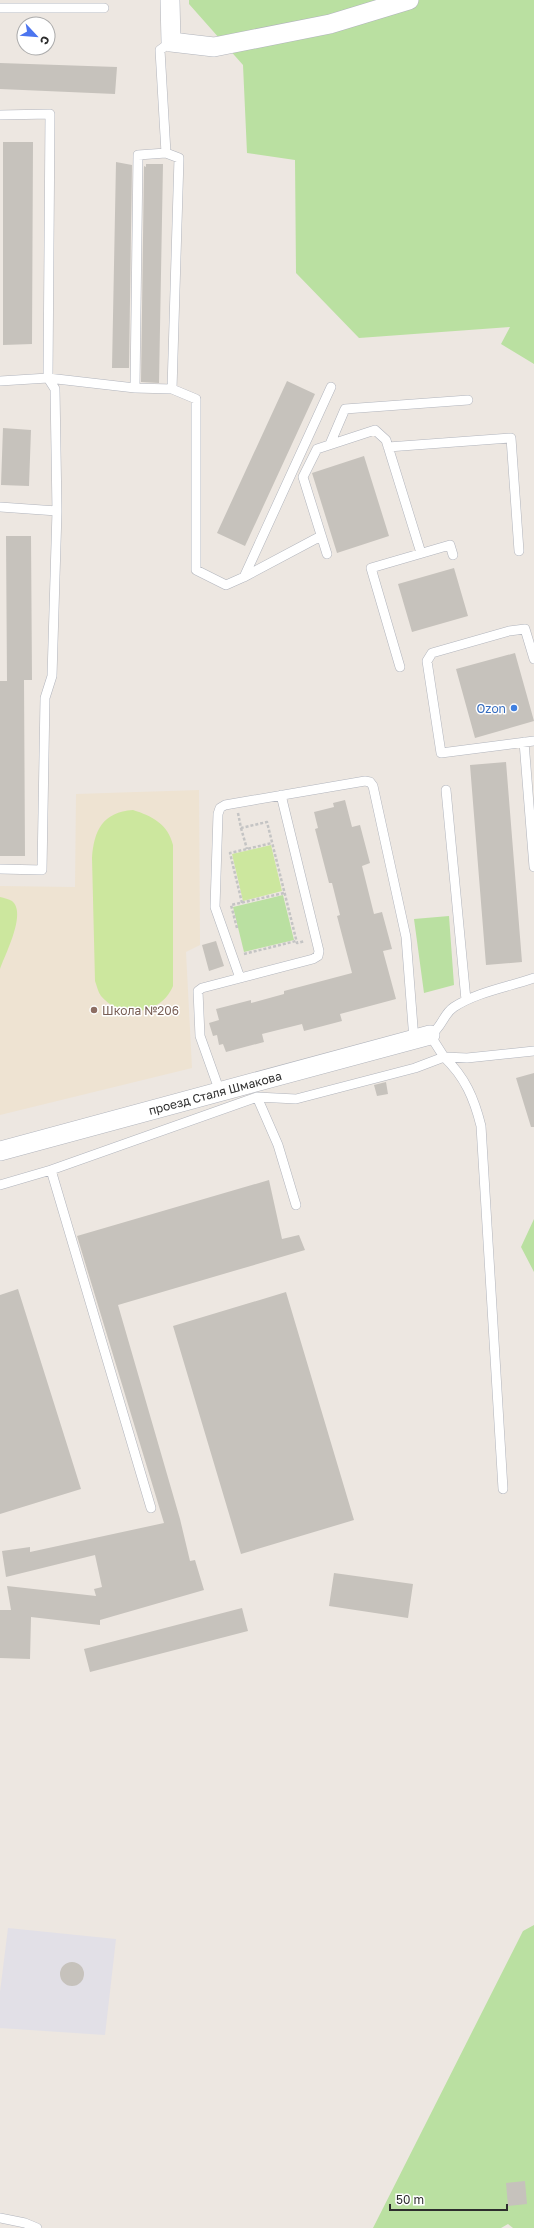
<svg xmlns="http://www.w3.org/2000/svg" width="534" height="2228" font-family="'Golos Text',sans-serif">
<rect width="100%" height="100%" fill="#ede7e1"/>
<path fill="#e2e0e7" d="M8,1928l108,11 -11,96 -105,-7v-36z"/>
<path fill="#eee3d2" d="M199,790l1,155 -14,7 6,116 -192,47v-229l75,1 1,-93z"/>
<path fill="#bae0a1" d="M189,0h345v364l-33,-20 9,-17 -151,11 -63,-65 -1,-113 -48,-7 -4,-88 -54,-61z
M283,895l11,45 -50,12 -11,-45z
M449,916l5,69 -30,8 -10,-74z
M534,1219v53l-13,-25z
M534,1925v303h-21l-5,-4 -7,4h-128l150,-297z"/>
<path fill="#cce79e" d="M133,810c19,6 35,14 40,35v141c-12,29 -52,34 -72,10 -3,-4 -4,-10 -6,-15l-3,-123c2,-28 11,-46 41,-48z
M271,845l11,46 -39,10 -11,-47z
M0,897c4,1 9,2 12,4 15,12 -7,53 -12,68z"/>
<path fill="#c6c2bc" d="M0,63l117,4 -2,27 -115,-5z
M3,142h30l-1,202 -29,1z
M116,162l16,3 -3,203h-17z
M146,164h17l-4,219 -18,-1 3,-216 2,1z
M287,381l28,13 -70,152 -28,-13z
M3,428l28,2 -2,56 -28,-1z
M364,456l25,80 -52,17 -25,-80z
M6,536h25l1,144h-8l1,176h-25v-175h7z
M454,568l14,48 -56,16 -14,-48z
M515,653l19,68 -59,17 -19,-69z
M506,762l16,200 -36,3 -16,-200z
M345,800l7,27 8,-2 10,38 -8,3 12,48 8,-2 10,37 -9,2 13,48 -56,15 2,7 -38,10 -2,-7 -40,10 2,8 -38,10 -3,-8 -4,1 -2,-10 -4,1 -4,-13 10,-3 -3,-11 35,-9v3l33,-9v-3l68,-18 -15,-57 3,-1 -8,-32h-3l-14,-54 3,-1 -4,-16 20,-5 -1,-4z
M216,941l8,25 -15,5 -7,-26z
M534,1073v54h-3l-15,-49z
M386,1082l2,12 -11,2 -3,-11z
M269,1180l13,59 17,-4 6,15 -187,55 62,214 10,42 5,-1 9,30 -104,30v5l-69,-8 -1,42 -30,-1v-48h11l-4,-24 89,10 -2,-7 8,-2 -7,-32 -89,22 -4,-26 28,-4v5l134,-29 -87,-287z
M18,1289l63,200 -81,25v-219z
M286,1292l68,228 -113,34 -68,-228z
M334,1573l79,11 -5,34 -79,-12z
M242,1608l6,23 -158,41 -6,-23z
M60 1974a12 12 0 1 1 24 0a12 12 0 1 1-24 0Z
M525,2181l2,23 -19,2 -2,-23z"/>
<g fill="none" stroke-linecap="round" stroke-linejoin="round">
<g stroke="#b1b4bc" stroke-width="10">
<path id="service" d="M0,8h104
M171,42l-11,8 6,103 13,5 -7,231
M0,115l50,-1 -2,264 7,11 2,122 -5,165 -7,22 -3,172 -42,-1
M0,381l48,-3 87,10 37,1 24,10v171l30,15 18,-8 87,-190
M135,388l3,-233 28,-2
M330,444l15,-35 123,-9
M388,447l123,-9 8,113
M0,507l57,4
M327,554l-24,-77 14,-28 58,-19 11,10 35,113
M244,577l77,-41
M534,659l-9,-30 -16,2 -77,22 -5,8 14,92 93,-12
M400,667l-29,-99 79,-23 3,10
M524,742l10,125
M446,790l20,210
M240,978l-25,-71 3,-93 2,-6 5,-3 140,-24 5,1 3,4 33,151 8,103
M534,978c-26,9 -57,14 -80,29 -11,7 -12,21 -24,28l14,22 23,1 67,-7
M220,1092l-20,-56 -2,-45 4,-3 111,-29 5,-3 1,-5 -38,-156
M257,1097l21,48 18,60
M51,1170l100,338
M0,1185l51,-15 206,-73 39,2 119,-31 29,-11c21,20 30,41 37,69l22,363
M0,2218l25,5 12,5"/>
</g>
<g stroke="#b1b4bc" stroke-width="20">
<path id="minor" d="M170,0l1,42 43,5 116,-23 79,-24
M0,1151l430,-116"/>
</g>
<path stroke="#c4c4c4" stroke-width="2.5" stroke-dasharray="3 2" stroke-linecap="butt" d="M238,813l3,15 26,-6 30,121 8,-2
M241,828l6,21
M242,903l-12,-50 42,-10
M237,928l-6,-23 53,-12
M244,954l52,-13"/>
<use href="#service" stroke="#fff" stroke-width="9"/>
<use href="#minor" stroke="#fff" stroke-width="19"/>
</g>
<circle fill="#3f7fe0" stroke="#fff" stroke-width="1.5" cx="514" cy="708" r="4"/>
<circle fill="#8d6e63" stroke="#fff" stroke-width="1.5" cx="94" cy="1010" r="4"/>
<g text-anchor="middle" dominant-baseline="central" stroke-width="3" stroke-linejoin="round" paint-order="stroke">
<g font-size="12" fill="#366cbe" stroke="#fff" text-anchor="end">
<text x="506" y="708">Ozon</text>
</g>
<g font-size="12" fill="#785e54" stroke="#fff" text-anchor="start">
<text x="102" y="1010">Школа №206</text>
</g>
<g font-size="12" fill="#2d2d2d" stroke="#fff">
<text transform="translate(215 1093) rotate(-15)">проезд Сталя Шмакова</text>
</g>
</g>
<g transform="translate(36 36) rotate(116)"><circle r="19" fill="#ffffff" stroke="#ababab"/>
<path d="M0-3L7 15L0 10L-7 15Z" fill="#4c75ef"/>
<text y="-6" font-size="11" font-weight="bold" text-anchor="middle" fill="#2d2d2d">С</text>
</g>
<path d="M390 2204v6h117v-6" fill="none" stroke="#2d2d2d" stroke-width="2"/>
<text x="396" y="2204" font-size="12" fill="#2d2d2d" stroke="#ffffff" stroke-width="3" paint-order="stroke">50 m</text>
</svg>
